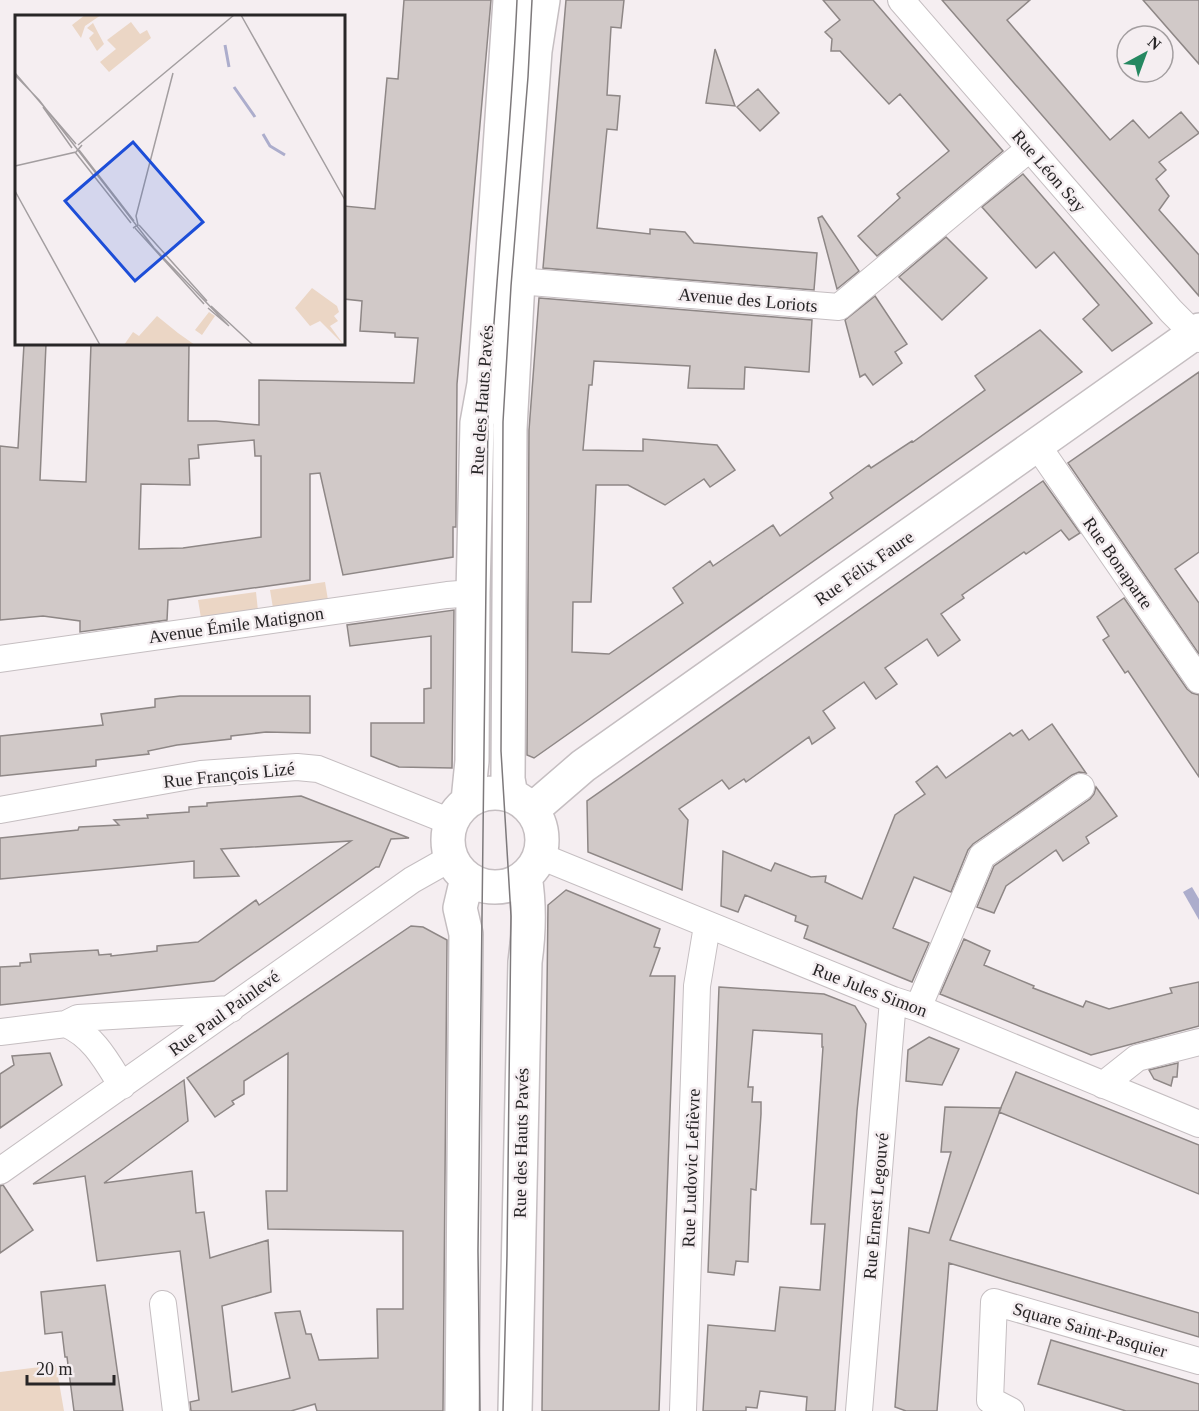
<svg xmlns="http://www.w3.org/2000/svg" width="1199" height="1411" font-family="Georgia,serif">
<rect width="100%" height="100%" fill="#f5eef1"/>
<path fill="#ebd6c5" d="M325,582l3,18 -55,8 -3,-18z
M256,592l2,19 -57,7 -3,-18z
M56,1365l8,46h-64v-39z"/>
<path fill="#acadcc" d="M1192,887l7,12v21l-16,-28z"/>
<path fill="#d1c9c8" stroke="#8e8786" stroke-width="1.5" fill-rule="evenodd" d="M404,0h87l-34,384 -1,123v20h-3v30l-110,18 -23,-102 -10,1v106l-142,20 -1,20 -87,12v-11l-37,-5 -43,4v-174l18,2 6,-104h22l-6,136 46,2 5,-138h98l-1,77h28l43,4v-45l155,3 4,-45 -23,-1v-4l-35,-2 2,-30 -18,-2v-93l31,3 12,-131 11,1zM254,440l1,16h6v81l-78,11 -44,1 2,-65 49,1 -1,-26 10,-1 -1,-13z
M566,0h58l-3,28 -10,-1 -4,68 13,1 -3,34 -10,-1 -10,99 53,6v-5l35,3 9,11 123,10 -3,37 -271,-22z
M823,0h50l130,151 -126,105 -19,-20 42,-38 -3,-4 52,-43 -49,-57 -11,10 -49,-53h-9l1,-12 -7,-7 15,-12z
M942,0h88l-23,20 103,120 23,-20 16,18 32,-26 18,21 -40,29 7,8 -10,9 13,17 -10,14 40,45v41z
M1143,0h56v64z
M715,49l20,57 -29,-3z
M758,89l21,24 -19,18 -23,-24z
M1023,174l129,149 -40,28 -29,-32 16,-14 -45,-53 -18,16 -54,-61z
M822,216l37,55 -22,18 -19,-71z
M946,237l41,41 -45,42 -43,-43z
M875,296l32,48 -12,8 7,11 -29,22 -8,-11 -5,3 -15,-57z
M539,298l273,22 -3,52 -64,-5 -1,22 -56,-1 2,-22 -96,-5 -2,24h-3l-6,65 60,1v-12l74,6 18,25 -25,17 -6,-8 -39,26 -37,-20h-32l-5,117h-18l-1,50 37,2 74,-51 -10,-15 37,-27 3,5 60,-41 7,11 53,-38 -3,-5 39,-28 2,3 41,-27 1,1 72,-52 -10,-14 65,-46 42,42 -548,386 -7,-3 2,-325z
M1199,372v180l-24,17 24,34v51l-131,-191z
M1043,481l37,52 -11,7 -8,-10 -35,24 -2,-2 -62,43 2,3 -23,16 19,26 -22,16 -11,-17 -42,29 12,16 -21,15 -12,-17 -41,29 12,17 -23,16 -3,-7 -63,45 -2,-3 -15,10 -7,-9 -43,29 9,11 -6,70 -94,-38 -1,-51z
M1124,598l63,91 5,4 7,2v82l-71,-106 -3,2 -22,-33 6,-4 -12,-19z
M454,610l-2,158 -53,-1 -28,-11v-33h53v-34l7,-1v-52l-81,10 -3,-21z
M180,696h130v37l-44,-1 -35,4v3l-54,6 -29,6 1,3 -53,6v6l-96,10v-40l103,-11 -2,-11 54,-7v-8z
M1052,724l34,49 -7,-1 -7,3 -99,69 -5,6 -17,42 -37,-15 -21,51 36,15 -17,39 -108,-44 4,-12 -13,-5 1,-5 -51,-21 -7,17 -17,-6 2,-55 48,20 4,-8 36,14 15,-1 -1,6 37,17 33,-84 30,-21 -9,-12 21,-16 9,12 64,-45 3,3 9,-6 7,10z
M1096,787l21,29 -31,21 3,6 -26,18 -7,-11 -50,36 -12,27 -17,-6 17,-41 96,-67 4,-5z
M301,796l108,42 -18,1 -12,28h-3l-162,114 -214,24v-38l20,-1v-3l11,-1 -1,-8 68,-4 1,5 12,-1v2l46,-5v-5l41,-4 58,-42 3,5 92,-64 -130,8 18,27 -45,2v-17l-194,18v-41l78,-8 1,-3 40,-2 -5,-5 34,-2 -1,-3 42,-3v-5l18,-1v-3z
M566,890l94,39 -6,18 6,1 -10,28h25l-16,435h-117l6,-506z
M411,926l12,1 24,13 -4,471h-126l-2,-7 -24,7h-100l-1,-9 9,-2 -19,-149 -83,10 -12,-85 -52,8 151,-104 4,41 -84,62 88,-12 4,42 8,-1 6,46 58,-18 3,52 -49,14 10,86 58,-14 -15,-65 25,-2 6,23h5l8,26 59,-2 -1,-49h26v-78l-135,-2 -2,-38h21l1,-138 -44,28v13l-12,7 2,3 -19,13 -28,-39z
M964,939l26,12 -6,14 50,21 -1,2 50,19 3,-6 23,8 63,-16 -2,-5 29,-6v44l-108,29 -151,-61z
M719,987l105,7 31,12 11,18 -9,87 -22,300h-29l1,-14 -47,-6 -3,17 -11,-1v4h-43l5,-86 67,6 5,-44 40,3 5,-66h-14l12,-177h-1v-13l-69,-4 -5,57h5l-1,15h9v12l-5,76 -5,-1 -3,73 -12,-1 -2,14 -26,-3z
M929,1037l30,12 -17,36 -36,-4 2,-31z
M50,1053l12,32 -62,43v-54l14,-9 -2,-9z
M1178,1063l-1,14h-4l-2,9 -17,-7 -5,-9z
M1016,1072l183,73v49l-200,-82z
M945,1107l56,1 -51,132 249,73v24l-250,-74 -12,148h-31l-11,-4 14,-179 20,5 22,-81h-10z
M3,1185l30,45 -33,23v-67z
M105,1285l18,126h-49l-7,-54h-2l-3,-25 -17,2 -4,-42z
M1051,1340l148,44v27h-73l-88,-27z"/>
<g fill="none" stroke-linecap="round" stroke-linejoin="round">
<g stroke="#c5bec1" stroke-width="28">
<path id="minor" d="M901,0l270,311 28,28
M518,281l321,26 190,-158
M1037,445l162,235
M0,659l447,-64 26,-2
M0,810l201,-36 96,-7 21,2 133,53
M540,856l353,144 25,8 281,116
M918,1008l64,-152 99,-69
M66,1024c28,12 41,38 56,62
M0,1032l66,-8 12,-6 153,-9
M1103,1085l34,-27 62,-16
M0,1171l412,-291 39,-22
M163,1304l13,107
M683,1411l14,-425 10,-60
M859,1411l34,-411
M1011,1411l-21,-11 4,-98 205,59"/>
</g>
<g stroke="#c5bec1" stroke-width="36">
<path id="tertiary" d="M448 840a47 47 0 1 1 94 0a47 47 0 1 1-94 0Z
M511,795l-3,-16 2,-350 8,-148 17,-230 8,-51
M468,801l4,-40 1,-168 4,-170 7,-39 26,-384
M532,810l51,-44 616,-436
M462,1411l4,-477 -6,-26 7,-30
M515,1411l10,-449c4,-29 5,-56 0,-86"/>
</g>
<use href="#minor" stroke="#fff" stroke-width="26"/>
<use href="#tertiary" stroke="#fff" stroke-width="33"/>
<path stroke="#7d797b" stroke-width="1.5" d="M480,1411l-2,-160 10,-834c7,-139 23,-278 29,-417
M503,1411l4,-156 4,-339 -10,-165 2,-329 8,-136 17,-209 4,-77"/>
</g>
<g text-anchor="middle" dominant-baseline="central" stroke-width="5" stroke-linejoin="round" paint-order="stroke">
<g font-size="18" fill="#282627" stroke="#f5eef1">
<text transform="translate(1049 171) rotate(49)">Rue Léon Say</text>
<text transform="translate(748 300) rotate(5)">Avenue des Loriots</text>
<text transform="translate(482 400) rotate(-86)">Rue des Hauts Pavés</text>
<text transform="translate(1118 563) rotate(55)">Rue Bonaparte</text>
<text transform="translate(864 568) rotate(-35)">Rue Félix Faure</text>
<text transform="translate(236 625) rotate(-8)">Avenue Émile Matignon</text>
<text transform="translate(229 775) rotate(-6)">Rue François Lizé</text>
<text transform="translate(870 990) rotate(21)">Rue Jules Simon</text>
<text transform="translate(224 1013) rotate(-36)">Rue Paul Painlevé</text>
<text transform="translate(521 1143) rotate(-89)">Rue des Hauts Pavés</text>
<text transform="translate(691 1168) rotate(-88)">Rue Ludovic Lefièvre</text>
<text transform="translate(876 1206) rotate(-85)">Rue Ernest Legouvé</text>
<text transform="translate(1090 1330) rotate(16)">Square Saint-Pasquier</text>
</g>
</g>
<g transform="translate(15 15)">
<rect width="330" height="330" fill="#f5eef1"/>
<path d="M70,0h16l-16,11 -4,12 -9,-13zM116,7l9,12 7,-4 4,8 -42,34 -9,-10 16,-13 -9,-9zM78,8l11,21 -7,7 -8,-13 5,-5 -7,-5zM297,273l25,18 2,6 -5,4 4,5 -8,5 14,19 -24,-24 -10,5 -15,-18zM194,297l6,4 -13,19 -7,-5zM142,301l21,17 17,12h-71l9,-13 6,4z" fill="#ebd6c5"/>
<path fill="none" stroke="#acadcc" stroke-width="3" d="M210,30l4,22M219,72l21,30M248,119l7,12 15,9"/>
<path fill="none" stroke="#a39ea0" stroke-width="1.5" d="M226,0l104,185M0,58l61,71M0,60l24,25 115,148 74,77M28,92l29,41M63,130l156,-130M64,135l55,71M60,137l56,71M0,151l61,-14 6,-7M0,176l85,154M124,210l68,76M118,213l5,-3 -2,-9 37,-143M120,213l69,76M196,291l42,39M193,293l21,18"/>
<path fill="#1d4ed8" fill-opacity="0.15" stroke="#1d4ed8" stroke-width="3" d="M118,127l70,80 -68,59 -70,-80z"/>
<rect width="330" height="330" fill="none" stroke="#282627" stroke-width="3"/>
</g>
<g transform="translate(1145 54) rotate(41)"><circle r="28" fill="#f5eef1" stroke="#a39ea0" stroke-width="1.5"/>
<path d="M0-4.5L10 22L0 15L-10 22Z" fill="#258861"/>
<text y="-9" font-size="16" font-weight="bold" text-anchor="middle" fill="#282627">N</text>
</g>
<path d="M27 1375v9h87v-9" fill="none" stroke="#282627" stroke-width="3"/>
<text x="36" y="1375" font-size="18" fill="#282627" stroke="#f5eef1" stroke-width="4.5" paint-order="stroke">20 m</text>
</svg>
